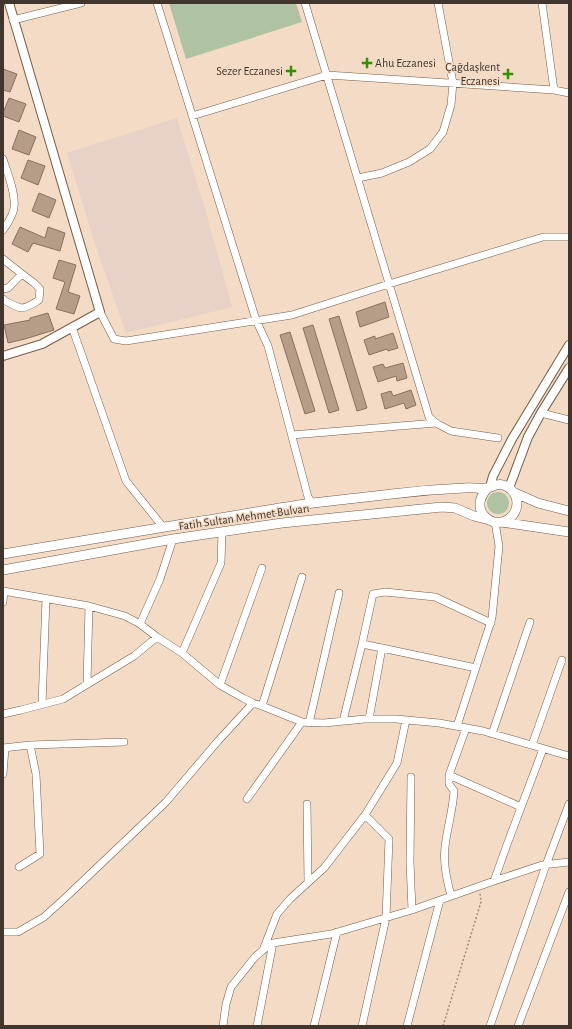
<svg xmlns="http://www.w3.org/2000/svg" width="572" height="1029" font-family="'Alegreya Sans',sans-serif">
<rect width="100%" height="100%" fill="#f4dbc5"/>
<path fill="#e8d1c6" d="M177,118l29,94 26,95 -106,26 -31,-89 -28,-91z"/>
<path fill="#afc3a2" d="M169,3h127l6,19 -116,37z
M487 503a11 11 0 1 1 22 0a11 11 0 1 1-22 0Z"/>
<path fill="#b59d88" stroke="#88725e" d="M3,69l14,5 -7,18 -7,-2z
M9,98l17,6 -7,18 -16,-6v-3z
M19,130l17,7 -7,18 -17,-6z
M28,160l17,6 -7,19 -17,-7z
M39,193l17,7 -7,18 -17,-7z
M20,227l25,11 3,-11 17,6 -5,18 -27,-8 -5,9 -16,-8z
M59,260l17,5 -8,27 12,4 -6,18 -18,-5 9,-27 -12,-4z
M385,302l4,15 -29,10 -4,-15z
M48,313l6,17 -29,9 -17,4 -4,-18 26,-5v-2z
M339,316l28,92 -10,3 -28,-92z
M313,325l26,85 -10,3 -26,-85z
M290,332l25,79 -10,3 -25,-79z
M393,333l5,15 -10,3 -1,-2 -18,6 -5,-15 11,-4v3z
M403,363l4,15 -10,3 -1,-5 -18,6 -5,-15 10,-3 2,4z
M411,390l5,15 -10,4 -2,-6 -19,6 -4,-15 10,-3 2,5z"/>
<g fill="none" stroke-linecap="round" stroke-linejoin="round">
<g stroke="#735e4a" stroke-width="8">
<path id="minor" d="M157,3l99,317 12,26 40,151 4,6
M305,3l124,414 7,6 15,8 47,7
M542,3l12,87
M13,20l68,-17
M192,116l135,-41 227,15 15,3
M3,159c4,13 13,34 11,48 0,6 -7,18 -11,23
M358,178l24,-5 27,-11 21,-13 13,-17 8,-27 2,-22 -15,-80
M3,259l19,15 -14,14 -5,1
M3,299c3,3 14,8 18,9 6,0 13,-5 18,-8l1,-11 -6,-6 -12,-9
M100,312l14,27 12,2 166,-26 97,-31 154,-47h26
M72,327l54,154 37,46
M541,413l28,7
M292,435l144,-12
M3,591l86,15 36,10 15,8 17,13 25,16 38,32 23,13 10,5 9,3 40,16 22,1 41,-4h31l43,4 44,8 86,25
M3,602l1,-11
M140,624l20,-45 13,-40
M362,644l20,4 -13,71
M382,648l94,20
M182,653l39,-90 1,-31
M87,684l2,-78
M220,685l42,-117
M42,704l4,-105
M262,706l40,-129
M3,714l18,-4 42,-11 71,-43 23,-19
M343,721l19,-77 11,-50 12,-2 50,5 56,26
M309,723l30,-130
M457,726l35,-108 7,-72 -4,-24
M492,734l38,-112
M532,745l30,-85
M3,748l27,-3 94,-3
M3,774l2,-26
M449,775l72,32
M411,777l-1,85 2,48
M247,799l55,-77
M307,804l1,78
M19,867l21,-13 -4,-80 -6,-29
M494,881l14,-39 35,-93
M451,896c-4,-16 -8,-32 -6,-49 2,-19 8,-37 9,-56l-5,-7v-9l17,-47
M3,932h15l26,-15 20,-18 102,-97 52,-61 35,-38
M263,950l14,-36 13,-15 34,-31 41,-53 32,-52 9,-43
M223,1026l3,-22 5,-17 24,-30 8,-7 10,-7 58,-9 81,-24 82,-29 48,-16 27,-3
M257,1026l16,-83
M314,1026l23,-94
M362,1026l24,-108 3,-79 -24,-24
M407,1026l33,-126
M490,1026l56,-161 23,-61
M518,1026l51,-134"/>
</g>
<g stroke="#735e4a" stroke-width="10">
<path id="tertiary" d="M3,356l39,-12 58,-32 -91,-309
M490,487l3,-11 19,-37 57,-94
M509,488l19,-51 13,-24 28,-45"/>
</g>
<g stroke="#735e4a" stroke-width="10">
<path id="secondary" d="M513,492l25,11 31,8
M501,522l68,10
M3,554c66,-11 132,-22 198,-33 38,-6 75,-13 112,-18 26,-3 52,-6 79,-9 24,-3 48,-5 72,-6 7,-1 15,1 22,0 6,0 10,-5 17,-3 8,2 14,10 14,18 0,5 -2,10 -6,14 -17,16 -44,-7 -24,-28
M3,570l170,-31 109,-16 160,-16 13,1 19,8 15,4"/>
</g>
<path stroke="#9f8d7d" stroke-width="1.5" stroke-dasharray="2 2" stroke-linecap="butt" d="M443,1026l38,-124 -1,-9"/>
<use href="#minor" stroke="#fff" stroke-width="7"/>
<use href="#tertiary" stroke="#fff" stroke-width="8"/>
<use href="#secondary" stroke="#fff" stroke-width="9"/>
</g>
<g fill="#369102" stroke="#f4dbc5" stroke-width="1.5">
<path d="M365 57h4v4h4v4h-4v4h-4v-4h-4v-4h4z"/>
<path d="M289 65h4v4h4v4h-4v4h-4v-4h-4v-4h4z"/>
<path d="M506 68h4v4h4v4h-4v4h-4v-4h-4v-4h4z"/>
</g>
<g text-anchor="middle" dominant-baseline="central" stroke-width="3" stroke-linejoin="round" paint-order="stroke">
<g font-size="12" fill="#40362d" stroke="#f4dbc5" text-anchor="end">
<text x="375" y="63" text-anchor="start">Ahu Eczanesi</text>
<text x="500" y="67">Çağdaşkent<tspan x="500" dy="14">Eczanesi</tspan></text>
<text x="283" y="71">Sezer Eczanesi</text>
</g>
<g font-size="12" fill="#40362d" stroke="#f4dbc5">
<text transform="translate(244 517) rotate(-8)">Fatih Sultan Mehmet Bulvarı</text>
</g>
</g>
<rect width="572" height="1029" fill="none" stroke="#40362d" stroke-width="8"/>
</svg>
